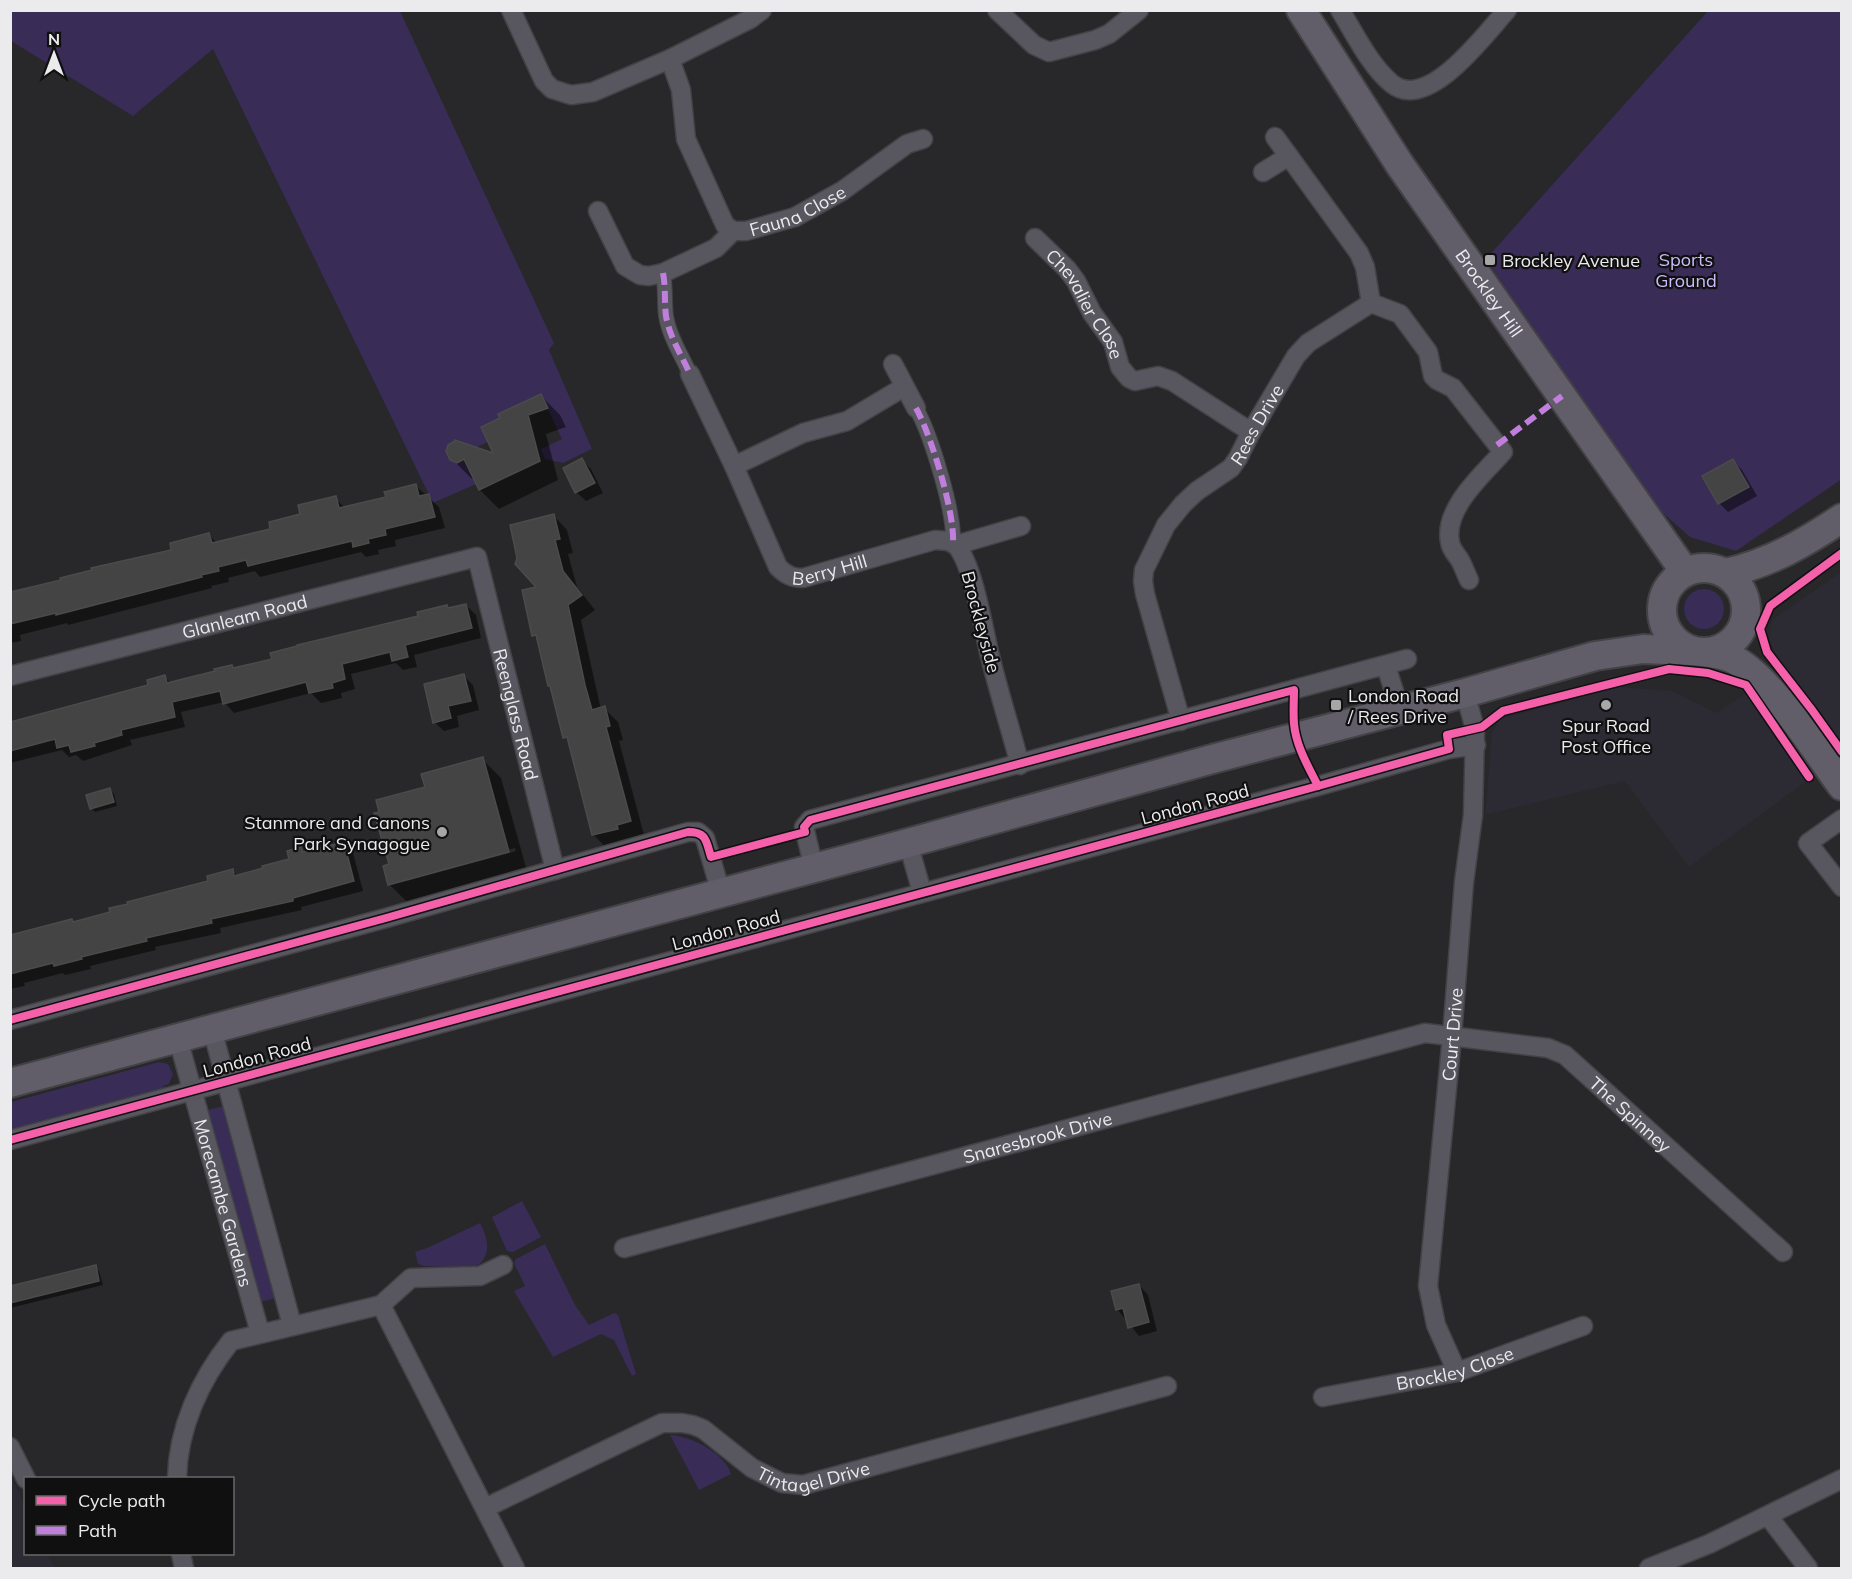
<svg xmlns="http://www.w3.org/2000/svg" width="1852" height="1579" viewBox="0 0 1852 1579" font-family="Mulish,sans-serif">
<rect width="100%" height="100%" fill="#282729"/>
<g fill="#2c2a33">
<path d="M 1841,572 L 1841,756 L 1689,867 L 1625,781 L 1485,815 L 1492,733 L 1500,719 L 1620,687 L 1672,691 L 1717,713 L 1782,668 L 1769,639 L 1772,620 Z"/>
<path d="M 11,1475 L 25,1507 L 26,1554 L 47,1554 L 55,1568 L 11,1568 Z"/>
</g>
<g fill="#392c57">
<path d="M 10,11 L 400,11 L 554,343 L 549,350 L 592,449 L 563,463 L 545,459 L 541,449 L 562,439 L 541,394 L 520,408 L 481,427 L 488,442 L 468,451 L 465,443 L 457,440 L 449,445 L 446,451 L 457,463 L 464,459 L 476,484 L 433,503 L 213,49 L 133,116 L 11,41 Z"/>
<path d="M 1708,11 L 1841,11 L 1842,479 L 1736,551 L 1690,537 L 1663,513 L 1642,487 L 1486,259 Z"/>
<circle cx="1704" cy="609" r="20"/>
<path d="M 159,1062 L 168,1064 L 173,1074 L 169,1084 L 163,1086 L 164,1091 L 11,1133 L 11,1102 Z"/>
<path d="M 223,1106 L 276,1298 L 260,1302 L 208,1110 Z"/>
<path d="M 522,1201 L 541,1237 L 513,1252 L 507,1251 L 492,1217 Z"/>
<path d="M 480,1223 C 489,1240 493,1259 472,1268 L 423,1266 L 418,1264 L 415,1252 L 427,1248 Z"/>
<path d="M 545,1244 L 575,1305 L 589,1325 L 614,1313 L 618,1315 L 636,1374 L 632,1376 L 614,1340 L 601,1334 L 553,1357 L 514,1291 L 525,1286 L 514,1263 L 516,1259 Z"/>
<path d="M 670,1435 C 691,1436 725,1453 731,1474 L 699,1490 Z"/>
</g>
<g fill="#0007" fill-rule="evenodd">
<path d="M 541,396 L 560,415 L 566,427 L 546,434 L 558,480 L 499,509 L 480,490 L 476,481 L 471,478 L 452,459 L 496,456 Z"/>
<path d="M 582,460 L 591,469 L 603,493 L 586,501 L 576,492 Z"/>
<path d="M 1733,461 L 1742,470 L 1757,496 L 1728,512 L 1719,503 Z"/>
<path d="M 416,486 L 439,507 L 445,528 L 395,540 L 396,546 L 378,550 L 379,554 L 366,557 L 361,552 L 260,577 L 255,571 L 228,578 L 229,582 L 211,586 L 212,588 L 68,625 L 67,623 L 20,635 L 21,641 L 10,643 L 10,594 L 173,552 L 209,535 L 217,543 L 272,530 L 335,498 L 345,508 L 387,498 Z"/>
<path d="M 553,515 L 567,530 L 573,553 L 568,554 L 577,587 L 595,610 L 581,620 L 599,701 L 601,709 L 604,708 L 618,722 L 623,740 L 619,741 L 644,835 L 631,839 L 632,843 L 607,849 L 593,834 L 570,742 L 565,737 L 553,689 L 549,686 L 539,640 L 534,635 L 539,588 Z"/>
<path d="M 466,605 L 476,615 L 481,638 L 414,655 L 417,667 L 403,670 L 396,663 L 351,674 L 355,689 L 341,693 L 342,698 L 321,703 L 311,693 L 234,713 L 224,702 L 181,712 L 185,727 L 130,740 L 132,745 L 83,761 L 76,755 L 69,757 L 62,750 L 10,763 L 10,724 L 150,686 L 165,677 L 171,683 L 235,670 L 274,660 L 420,617 L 447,607 L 450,609 Z"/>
<path d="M 464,676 L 473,685 L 479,710 L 457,716 L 459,727 L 444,731 L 434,722 Z"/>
<path d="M 482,759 L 501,778 L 527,871 L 408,903 L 389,884 L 390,865 ZM 515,848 L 516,851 L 406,881 L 406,878 Z"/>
<path d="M 110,790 L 114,794 L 117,806 L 95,812 L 91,808 Z"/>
<path d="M 343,844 L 353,853 L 363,891 L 301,907 L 302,910 L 220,928 L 221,933 L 155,947 L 156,950 L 90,966 L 91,969 L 65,975 L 63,973 L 24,983 L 25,986 L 10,989 L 10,940 L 41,928 L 112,914 L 210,882 L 232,871 L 238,876 L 291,860 L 301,848 L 305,853 Z"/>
<path d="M 95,1267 L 99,1271 L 103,1285 L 10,1308 L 10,1288 Z"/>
<path d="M 1139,1285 L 1148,1295 L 1157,1331 L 1139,1336 L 1117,1309 Z"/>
</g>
<g fill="#444445" stroke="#4b4b4b" stroke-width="1.5">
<path d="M 541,394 L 548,408 L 528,415 L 540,461 L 479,490 L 464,459 L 457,463 L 450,460 L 446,451 L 448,445 L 455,441 L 455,440 L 493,453 L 481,427 L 500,418 L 498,414 Z"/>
<path d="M 582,458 L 595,483 L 575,493 L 563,468 Z"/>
<path d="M 1733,459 L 1749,487 L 1718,504 L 1702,476 Z"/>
<path d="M 416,484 L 419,496 L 429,494 L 435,517 L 385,529 L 386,535 L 368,539 L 369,543 L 353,547 L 352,541 L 248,566 L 246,560 L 218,567 L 219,571 L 201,575 L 202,577 L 56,615 L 56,613 L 10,624 L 10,592 L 61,580 L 60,578 L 92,570 L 91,568 L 171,550 L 170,543 L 209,533 L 212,543 L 270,529 L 269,522 L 300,514 L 298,505 L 336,496 L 339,508 L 386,497 L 384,492 Z"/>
<path d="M 554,514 L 560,539 L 555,540 L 563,571 L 582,595 L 568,605 L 585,685 L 592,710 L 605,706 L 610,726 L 606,727 L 631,821 L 617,825 L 618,829 L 592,835 L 567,737 L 563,738 L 550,686 L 548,686 L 536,635 L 532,636 L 522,590 L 536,587 L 515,564 L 517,558 L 510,525 Z"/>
<path d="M 466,604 L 472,628 L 405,645 L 408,657 L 392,661 L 390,652 L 342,664 L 345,679 L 332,683 L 333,688 L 309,693 L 306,682 L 223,704 L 220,691 L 172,702 L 175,717 L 121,730 L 122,735 L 94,743 L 95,746 L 71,752 L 69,745 L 57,748 L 55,739 L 10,751 L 10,722 L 148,685 L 147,680 L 165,675 L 167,683 L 215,671 L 214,669 L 232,665 L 233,668 L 272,659 L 270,653 L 297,646 L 297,645 L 418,616 L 417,612 L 447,605 L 448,608 Z"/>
<path d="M 464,674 L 471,701 L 448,706 L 451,718 L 433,723 L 424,684 Z"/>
<path d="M 483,757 L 509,852 L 388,885 L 383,866 L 389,864 L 374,813 L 379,812 L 376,800 L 425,787 L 421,774 Z"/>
<path d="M 110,788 L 114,802 L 90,809 L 86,795 Z"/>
<path d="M 344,842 L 354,881 L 293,898 L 293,901 L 211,919 L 212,923 L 146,938 L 147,941 L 81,957 L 82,959 L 54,966 L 53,963 L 10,974 L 10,935 L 72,919 L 73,922 L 110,912 L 109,908 L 128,904 L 127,902 L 208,881 L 207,876 L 233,869 L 234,876 L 263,868 L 262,866 L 289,859 L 287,851 L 301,847 L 303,852 Z"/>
<path d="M 96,1265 L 99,1281 L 10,1303 L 10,1286 Z"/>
<path d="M 1139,1284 L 1149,1322 L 1128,1328 L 1123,1308 L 1116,1310 L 1111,1291 Z"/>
</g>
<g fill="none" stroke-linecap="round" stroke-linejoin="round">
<defs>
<g id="pedestrian">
<path d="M 663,273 C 666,288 664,301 666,316 C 669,336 682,356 690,374"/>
<path d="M 916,408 C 931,435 955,513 953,543"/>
</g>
<g id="minor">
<path d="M 511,10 L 544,81 L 552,89 L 571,95 L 593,92 L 670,59 L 750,19 L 762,10"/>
<path d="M 997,10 L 1034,45 L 1049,52 L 1095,40 L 1109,34 L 1139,10"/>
<path d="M 1340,10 C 1355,34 1369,64 1391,83 C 1427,114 1485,34 1507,10"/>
<path id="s1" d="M 670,59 L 681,90 L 686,139 L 725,225 L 733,231 L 746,231 L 795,217 L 842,191 L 907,144 L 923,139"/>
<path d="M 1263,172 L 1289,156"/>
<path d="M 598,211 L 625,266 L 640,275 L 649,276 L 663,273 L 716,248 L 733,231"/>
<path id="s2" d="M 1035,238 L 1067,269 L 1076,281 L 1092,313 L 1113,342 L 1120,367 L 1129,378 L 1135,381 L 1158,376 L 1172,381 L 1251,432"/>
<path d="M 1371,303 L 1400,314 L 1428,352 L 1433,376 L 1437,380 L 1453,388 L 1503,452 C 1483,474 1443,509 1450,542 C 1451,551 1458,555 1461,562 C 1464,568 1466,574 1469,580"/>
<path d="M 893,364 L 916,408"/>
<path id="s3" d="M 690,374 L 734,466 L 778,567 C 786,575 792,578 803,578 L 935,540 L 948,541 L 956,545"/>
<path d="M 734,466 L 803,433 L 847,421 L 904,387"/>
<path d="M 1386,666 L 1400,710"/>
<path id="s4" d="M 10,676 L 477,557 L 555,870"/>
<path id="s5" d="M 1181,721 L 1145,594 L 1143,581 L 1144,570 L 1166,525 L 1183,504 L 1197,491 L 1231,468 L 1238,458 L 1251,432 L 1296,356 L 1308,343 L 1371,303 L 1365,267 L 1359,253 L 1275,137"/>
<path d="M 1020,765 C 1010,727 998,690 989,652 C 983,626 973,565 956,545 L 1021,526"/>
<path d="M 1842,819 L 1808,843 L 1842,887"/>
<path d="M 908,843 L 922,892"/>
<path d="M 814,868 L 804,827 L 810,820 L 1407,659"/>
<path d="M 10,1020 L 386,918 L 688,832 L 698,832 L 705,838 L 721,893"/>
<path d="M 212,1029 L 292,1325"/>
<path id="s6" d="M 178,1039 L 260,1333"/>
<path d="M 10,1140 L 1318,786 L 1449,749 L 1476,745"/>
<path id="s7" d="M 624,1248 L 1425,1033 L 1548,1048 L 1565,1055 L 1783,1252"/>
<path d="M 381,1305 L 411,1278 L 480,1276 L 503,1265"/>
<path id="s8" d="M 1457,1372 L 1436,1325 L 1428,1286 L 1452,1036 L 1464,882 L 1473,815 L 1475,729 L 1465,693"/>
<path id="s9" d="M 1323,1397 L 1457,1372 L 1583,1326"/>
<path d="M 10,1447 L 26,1479"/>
<path d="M 177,1478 C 178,1428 200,1380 231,1341 L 381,1305 L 515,1568"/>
<path id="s10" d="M 485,1508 L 662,1423 L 682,1423 L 693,1425 L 703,1429 L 752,1468 L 782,1483 L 803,1485 L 1167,1386"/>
<path d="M 1768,1516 L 1808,1568"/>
<path d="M 181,1554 L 184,1568"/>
<path d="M 1649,1568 L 1709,1544 L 1842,1479"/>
</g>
<g id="primary">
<path id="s11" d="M 1301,10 L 1400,165 L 1685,572"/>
<circle cx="1704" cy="610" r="42"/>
<path d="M 1726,573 C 1770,563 1805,543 1842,518"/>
<path d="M 1704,652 C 1713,654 1722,654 1731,658 C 1770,676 1815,750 1842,786"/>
<path d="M 10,1083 L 908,843 L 1216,758 L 1465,693 L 1595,656 L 1643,649 L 1691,651"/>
</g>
</defs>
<use href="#pedestrian" stroke="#434245" stroke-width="16"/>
<use href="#minor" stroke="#434245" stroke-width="21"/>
<use href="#primary" stroke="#434245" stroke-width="32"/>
<use href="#pedestrian" stroke="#58565f" stroke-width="14"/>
<use href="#minor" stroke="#58565f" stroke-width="18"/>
<use href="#primary" stroke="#615e6a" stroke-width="28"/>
<g stroke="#c07fdc" stroke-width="6" stroke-dasharray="12 6" stroke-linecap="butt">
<path d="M 663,273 C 666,288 664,301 666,316 C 669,336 682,356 690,374"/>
<path d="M 916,408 C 931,435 955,513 953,543"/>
<path d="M 1497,445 L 1562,396"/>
</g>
<defs>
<g id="cycleway">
<path d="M 1842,553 L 1770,606 L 1760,629 L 1767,652 L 1812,710 L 1842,752"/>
<path d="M 10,1020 L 386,918 L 688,832 C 707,832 706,841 711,857 L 805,832 L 804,827 L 810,820 L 1294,690 C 1294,701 1293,712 1294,724 C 1296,746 1308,766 1318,786"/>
<path d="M 10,1140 L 1318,786 L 1449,749 L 1447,735 L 1482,727 L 1503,711 L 1669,669 L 1708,673 L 1746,685 L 1809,777"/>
</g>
</defs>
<use href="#cycleway" stroke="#101011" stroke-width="11"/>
<use href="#cycleway" stroke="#f560ab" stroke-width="8"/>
</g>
<g fill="#a7a6a9" stroke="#101011" stroke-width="2">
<rect x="1484" y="254" width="12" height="12" rx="3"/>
<rect x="1330" y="699" width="12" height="12" rx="3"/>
<circle cx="1606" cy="705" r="6"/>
<circle cx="442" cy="832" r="6"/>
</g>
<g text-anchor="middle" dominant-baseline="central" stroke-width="4.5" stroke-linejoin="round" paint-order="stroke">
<g font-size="18" fill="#ebebee" stroke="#101011">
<text stroke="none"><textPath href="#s1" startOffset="255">Fauna Close</textPath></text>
<text stroke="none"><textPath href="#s11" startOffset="340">Brockley Hill</textPath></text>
<text stroke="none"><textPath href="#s2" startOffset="84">Chevalier Close</textPath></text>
<text stroke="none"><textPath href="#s5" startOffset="344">Rees Drive</textPath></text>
<text stroke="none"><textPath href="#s3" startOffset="268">Berry Hill</textPath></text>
<text stroke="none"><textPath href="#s4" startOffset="242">Glanleam Road</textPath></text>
<text transform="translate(981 622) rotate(75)">Brockleyside</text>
<text stroke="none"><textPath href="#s4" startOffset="644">Reenglass Road</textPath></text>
<text transform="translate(1195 804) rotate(-15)">London Road</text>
<text transform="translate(726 930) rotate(-15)">London Road</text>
<text stroke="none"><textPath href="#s8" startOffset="344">Court Drive</textPath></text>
<text transform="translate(257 1057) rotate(-15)">London Road</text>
<text stroke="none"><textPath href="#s7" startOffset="1060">The Spinney</textPath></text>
<text stroke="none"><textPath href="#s7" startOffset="428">Snaresbrook Drive</textPath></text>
<text stroke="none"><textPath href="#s6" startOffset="170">Morecambe Gardens</textPath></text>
<text stroke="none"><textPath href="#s9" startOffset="135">Brockley Close</textPath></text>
<text stroke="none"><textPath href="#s10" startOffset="366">Tintagel Drive</textPath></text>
</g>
<g font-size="18" fill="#cbbcfc" stroke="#101011">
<text x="1686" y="259">Sports<tspan x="1686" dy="21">Ground</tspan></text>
</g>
<g font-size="18" fill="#ebebee" stroke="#101011" text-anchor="start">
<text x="1502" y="260">Brockley Avenue</text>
<text x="1348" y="695">London Road<tspan x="1348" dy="21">/ Rees Drive</tspan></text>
<text x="1606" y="725" text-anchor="middle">Spur Road<tspan x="1606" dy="21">Post Office</tspan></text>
<text x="430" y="822" text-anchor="end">Stanmore and Canons<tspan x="430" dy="21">Park Synagogue</tspan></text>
</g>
</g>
<rect width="1852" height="1579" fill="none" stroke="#ebebee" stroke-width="24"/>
<rect x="24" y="1477" width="210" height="78" fill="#101011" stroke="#686869" stroke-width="1.5"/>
<rect x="36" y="1496" width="30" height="9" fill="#f560ab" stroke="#686869" stroke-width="1.5"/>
<text x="78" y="1507" font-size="18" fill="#ebebee">Cycle path</text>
<rect x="36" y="1526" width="30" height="9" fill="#c07fdc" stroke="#686869" stroke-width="1.5"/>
<text x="78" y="1537" font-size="18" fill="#ebebee">Path</text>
<g transform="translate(54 54)" stroke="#101011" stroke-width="4.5" paint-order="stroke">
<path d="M0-4.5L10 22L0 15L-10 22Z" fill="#ebebee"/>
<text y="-9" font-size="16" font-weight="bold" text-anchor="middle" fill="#ebebee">N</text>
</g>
</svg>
